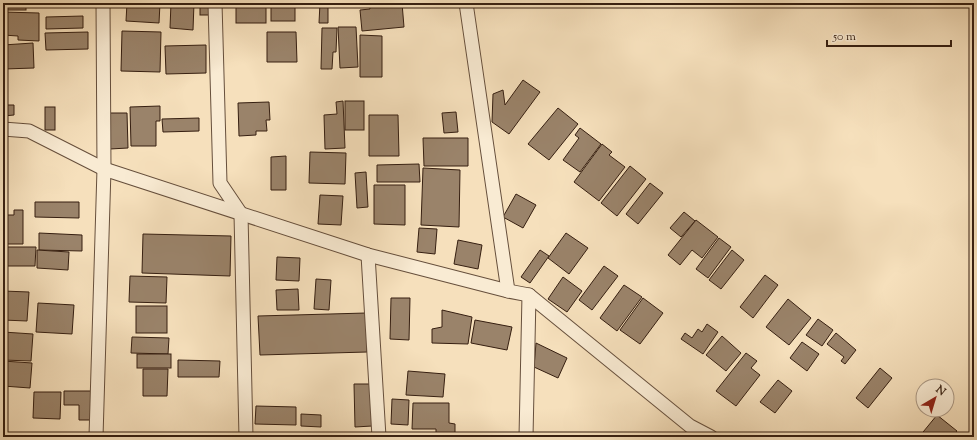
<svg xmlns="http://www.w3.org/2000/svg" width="977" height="440" viewBox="0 0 977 440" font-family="'Sorts Mill Goudy',serif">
<rect width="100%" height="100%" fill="#f6e0bc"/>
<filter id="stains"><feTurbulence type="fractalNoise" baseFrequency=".005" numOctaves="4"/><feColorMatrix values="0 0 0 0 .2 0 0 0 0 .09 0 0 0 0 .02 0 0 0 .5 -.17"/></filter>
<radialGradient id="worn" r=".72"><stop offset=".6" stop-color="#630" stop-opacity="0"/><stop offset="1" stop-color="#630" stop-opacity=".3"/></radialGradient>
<g fill="#9a836a" stroke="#361f11">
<rect x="3" y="3" width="23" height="7"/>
<path d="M 127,3 L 160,3 L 159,23 L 126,21 Z"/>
<path d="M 171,3 L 194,3 L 193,30 L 170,28 Z"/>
<rect x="200" y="3" width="10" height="12"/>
<rect x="236" y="3" width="30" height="20"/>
<rect x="271" y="3" width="24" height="18"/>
<path d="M 320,3 L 328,3 L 328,23 L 319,23 Z"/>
<path d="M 369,3 L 402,3 L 404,27 L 362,31 L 360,10 L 370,9 Z"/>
<path d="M 3,12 L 39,13 L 39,41 L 18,40 L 18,36 L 3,35 Z"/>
<path d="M 83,16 L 83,28 L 46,29 L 46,17 Z"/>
<path d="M 338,27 L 356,27 L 358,67 L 340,68 Z"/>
<path d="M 322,28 L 337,28 L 336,52 L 333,52 L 332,69 L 321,69 Z"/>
<path d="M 122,31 L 161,32 L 160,72 L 121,71 Z"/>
<path d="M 88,32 L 88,49 L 46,50 L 45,33 Z"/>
<path d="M 267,32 L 296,32 L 297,62 L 267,62 Z"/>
<path d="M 360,35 L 382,36 L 382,77 L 360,77 Z"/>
<path d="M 33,43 L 34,68 L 4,69 L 3,45 Z"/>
<path d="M 206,45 L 206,73 L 166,74 L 165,46 Z"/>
<path d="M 523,80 L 540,92 L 509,134 L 492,122 L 493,94 L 503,90 L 505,105 Z"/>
<path d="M 343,101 L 345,148 L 325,149 L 324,115 L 337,114 L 336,102 Z"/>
<rect x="345" y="101" width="19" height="29"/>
<path d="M 269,102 L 270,120 L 266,120 L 267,131 L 256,131 L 256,135 L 239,136 L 238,103 Z"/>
<path d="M 3,105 L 14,105 L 14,115 L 3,116 Z"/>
<path d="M 160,106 L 160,121 L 156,121 L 156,146 L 131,146 L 130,107 Z"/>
<rect x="45" y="107" width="10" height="23"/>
<path d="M 558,108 L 578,124 L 549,160 L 528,144 Z"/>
<path d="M 456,112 L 458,132 L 444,133 L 442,113 Z"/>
<path d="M 109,113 L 127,113 L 128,148 L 110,149 Z"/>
<path d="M 369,115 L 398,115 L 399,156 L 369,156 Z"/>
<path d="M 199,118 L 199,131 L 163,132 L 162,119 Z"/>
<path d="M 580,128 L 601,144 L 580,172 L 563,160 L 579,138 L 575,135 Z"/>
<path d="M 423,138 L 468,138 L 468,166 L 424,166 Z"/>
<path d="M 602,144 L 612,152 L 609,155 L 625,167 L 599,201 L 574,182 Z"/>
<path d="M 310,152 L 346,153 L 345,184 L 309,183 Z"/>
<path d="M 286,156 L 286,190 L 271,190 L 271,157 Z"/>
<path d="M 419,164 L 420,182 L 377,182 L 377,165 Z"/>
<path d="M 630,166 L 646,179 L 617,216 L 601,203 Z"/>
<path d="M 423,168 L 460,170 L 459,227 L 421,225 Z"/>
<path d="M 366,172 L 368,207 L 357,208 L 355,173 Z"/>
<path d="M 650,183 L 663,193 L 638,224 L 626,214 Z"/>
<path d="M 374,185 L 405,185 L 405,225 L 374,224 Z"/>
<path d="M 516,194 L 536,205 L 523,228 L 503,217 Z"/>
<path d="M 320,195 L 343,196 L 341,225 L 318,224 Z"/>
<path d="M 35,202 L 79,202 L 79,218 L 35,217 Z"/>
<path d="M 14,210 L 23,210 L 23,244 L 3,244 L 3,215 L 14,215 Z"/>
<path d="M 684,212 L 695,221 L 681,237 L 670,228 Z"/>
<path d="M 696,220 L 718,237 L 702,258 L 692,250 L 680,265 L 668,255 Z"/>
<path d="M 419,228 L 437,229 L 435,254 L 417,252 Z"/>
<path d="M 39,233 L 82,235 L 82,251 L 39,250 Z"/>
<path d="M 566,233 L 588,248 L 569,274 L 548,258 Z"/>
<path d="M 143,234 L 231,236 L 230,276 L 142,273 Z"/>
<path d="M 719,238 L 731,247 L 708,278 L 696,269 Z"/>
<path d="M 458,240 L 482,245 L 478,269 L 454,264 Z"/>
<path d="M 3,247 L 36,247 L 35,266 L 3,266 Z"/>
<path d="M 37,250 L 69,252 L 68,270 L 37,268 Z"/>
<path d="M 540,250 L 549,256 L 530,283 L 521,277 Z"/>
<path d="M 732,250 L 744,260 L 721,289 L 709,280 Z"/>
<path d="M 277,257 L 300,258 L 299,281 L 276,280 Z"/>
<path d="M 604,266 L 618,276 L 592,310 L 579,300 Z"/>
<path d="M 765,275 L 778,285 L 753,318 L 740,307 Z"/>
<path d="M 130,276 L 167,277 L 166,303 L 129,302 Z"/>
<path d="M 563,277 L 582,291 L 567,312 L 548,299 Z"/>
<path d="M 316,279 L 331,280 L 329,310 L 314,309 Z"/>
<path d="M 624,285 L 642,297 L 617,331 L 600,318 Z"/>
<path d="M 298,289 L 299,310 L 277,310 L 276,290 Z"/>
<path d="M 3,291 L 29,292 L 27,321 L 3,320 Z"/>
<path d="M 391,298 L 410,298 L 409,340 L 390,339 Z"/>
<path d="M 643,298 L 663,313 L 640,344 L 620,330 Z"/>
<path d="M 788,299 L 811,318 L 789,345 L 766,327 Z"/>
<path d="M 38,303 L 74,305 L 72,334 L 36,332 Z"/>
<rect x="136" y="306" width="31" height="27"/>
<path d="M 442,310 L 472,317 L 468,344 L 432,343 L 432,329 L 442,327 Z"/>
<path d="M 366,313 L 367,352 L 260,355 L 258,316 Z"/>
<path d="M 818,319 L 833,330 L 822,346 L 806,335 Z"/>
<path d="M 475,320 L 512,327 L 507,350 L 471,343 Z"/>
<path d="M 707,324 L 718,332 L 703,354 L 681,339 L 685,333 L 692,338 L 698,329 L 702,332 Z"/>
<path d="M 3,332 L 33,334 L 31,361 L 3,360 Z"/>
<path d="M 836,333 L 856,350 L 845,364 L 841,361 L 844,357 L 827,344 Z"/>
<path d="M 722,336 L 741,353 L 726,371 L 706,355 Z"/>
<path d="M 132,337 L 169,338 L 168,354 L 131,353 Z"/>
<path d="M 802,342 L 819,354 L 807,371 L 790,358 Z"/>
<path d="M 536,343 L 567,358 L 558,378 L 534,367 Z"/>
<path d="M 746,353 L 757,361 L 751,368 L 760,375 L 736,406 L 716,391 Z"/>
<rect x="137" y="354" width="34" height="14"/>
<path d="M 178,360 L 220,361 L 219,377 L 178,377 Z"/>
<path d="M 3,361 L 32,363 L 30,388 L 3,386 Z"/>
<path d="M 880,368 L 892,378 L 868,408 L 856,398 Z"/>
<path d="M 143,369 L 168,369 L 167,396 L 143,396 Z"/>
<path d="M 408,371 L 445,374 L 443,397 L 406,395 Z"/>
<path d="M 778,380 L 792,391 L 775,413 L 760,402 Z"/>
<path d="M 354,384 L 371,384 L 372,426 L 355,427 Z"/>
<path d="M 64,391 L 92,391 L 92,420 L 79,420 L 79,405 L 64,405 Z"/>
<path d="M 34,392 L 61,392 L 60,419 L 33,418 Z"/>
<path d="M 392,399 L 409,400 L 408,425 L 391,424 Z"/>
<path d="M 413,403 L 449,403 L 449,423 L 455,424 L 455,434 L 436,434 L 436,429 L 412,429 Z"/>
<path d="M 256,406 L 296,407 L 296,425 L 255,424 Z"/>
<path d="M 301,414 L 321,415 L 321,427 L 301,426 Z"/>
<path d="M 937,415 L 957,431 L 952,437 L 919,437 Z"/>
</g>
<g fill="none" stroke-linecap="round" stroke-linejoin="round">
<defs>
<g id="street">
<path d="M 215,3 L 220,183 L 241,214 L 246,437"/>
<path d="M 466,3 L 508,291"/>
<path d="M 3,129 L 29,131 L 104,169 L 368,255 L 508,291 L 529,295 L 690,426 L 711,437"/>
<path d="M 368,255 L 379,437"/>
<path d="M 96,437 L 104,169 L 103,3"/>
<path d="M 526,437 L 529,295"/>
</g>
</defs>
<use href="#street" stroke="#664f3c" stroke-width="15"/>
<use href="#street" stroke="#f9ebd3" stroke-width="13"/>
</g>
<rect width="977" height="440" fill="none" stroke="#f6e0bc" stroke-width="16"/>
<rect x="4" y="4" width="969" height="432" fill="none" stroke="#361f11" stroke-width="2"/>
<rect x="8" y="8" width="961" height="424" fill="none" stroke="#361f11"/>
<g transform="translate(935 398) rotate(38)"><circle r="19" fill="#f9ebd3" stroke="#ab9985"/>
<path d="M0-3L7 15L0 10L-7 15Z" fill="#8f2418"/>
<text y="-6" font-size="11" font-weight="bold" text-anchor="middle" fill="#361f11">N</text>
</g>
<path d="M827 40v6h124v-6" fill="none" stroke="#361f11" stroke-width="2"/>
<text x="833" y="40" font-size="12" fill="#361f11" stroke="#f9ebd3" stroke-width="3" paint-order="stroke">50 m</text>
<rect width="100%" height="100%" filter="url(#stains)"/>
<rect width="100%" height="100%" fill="url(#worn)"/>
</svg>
